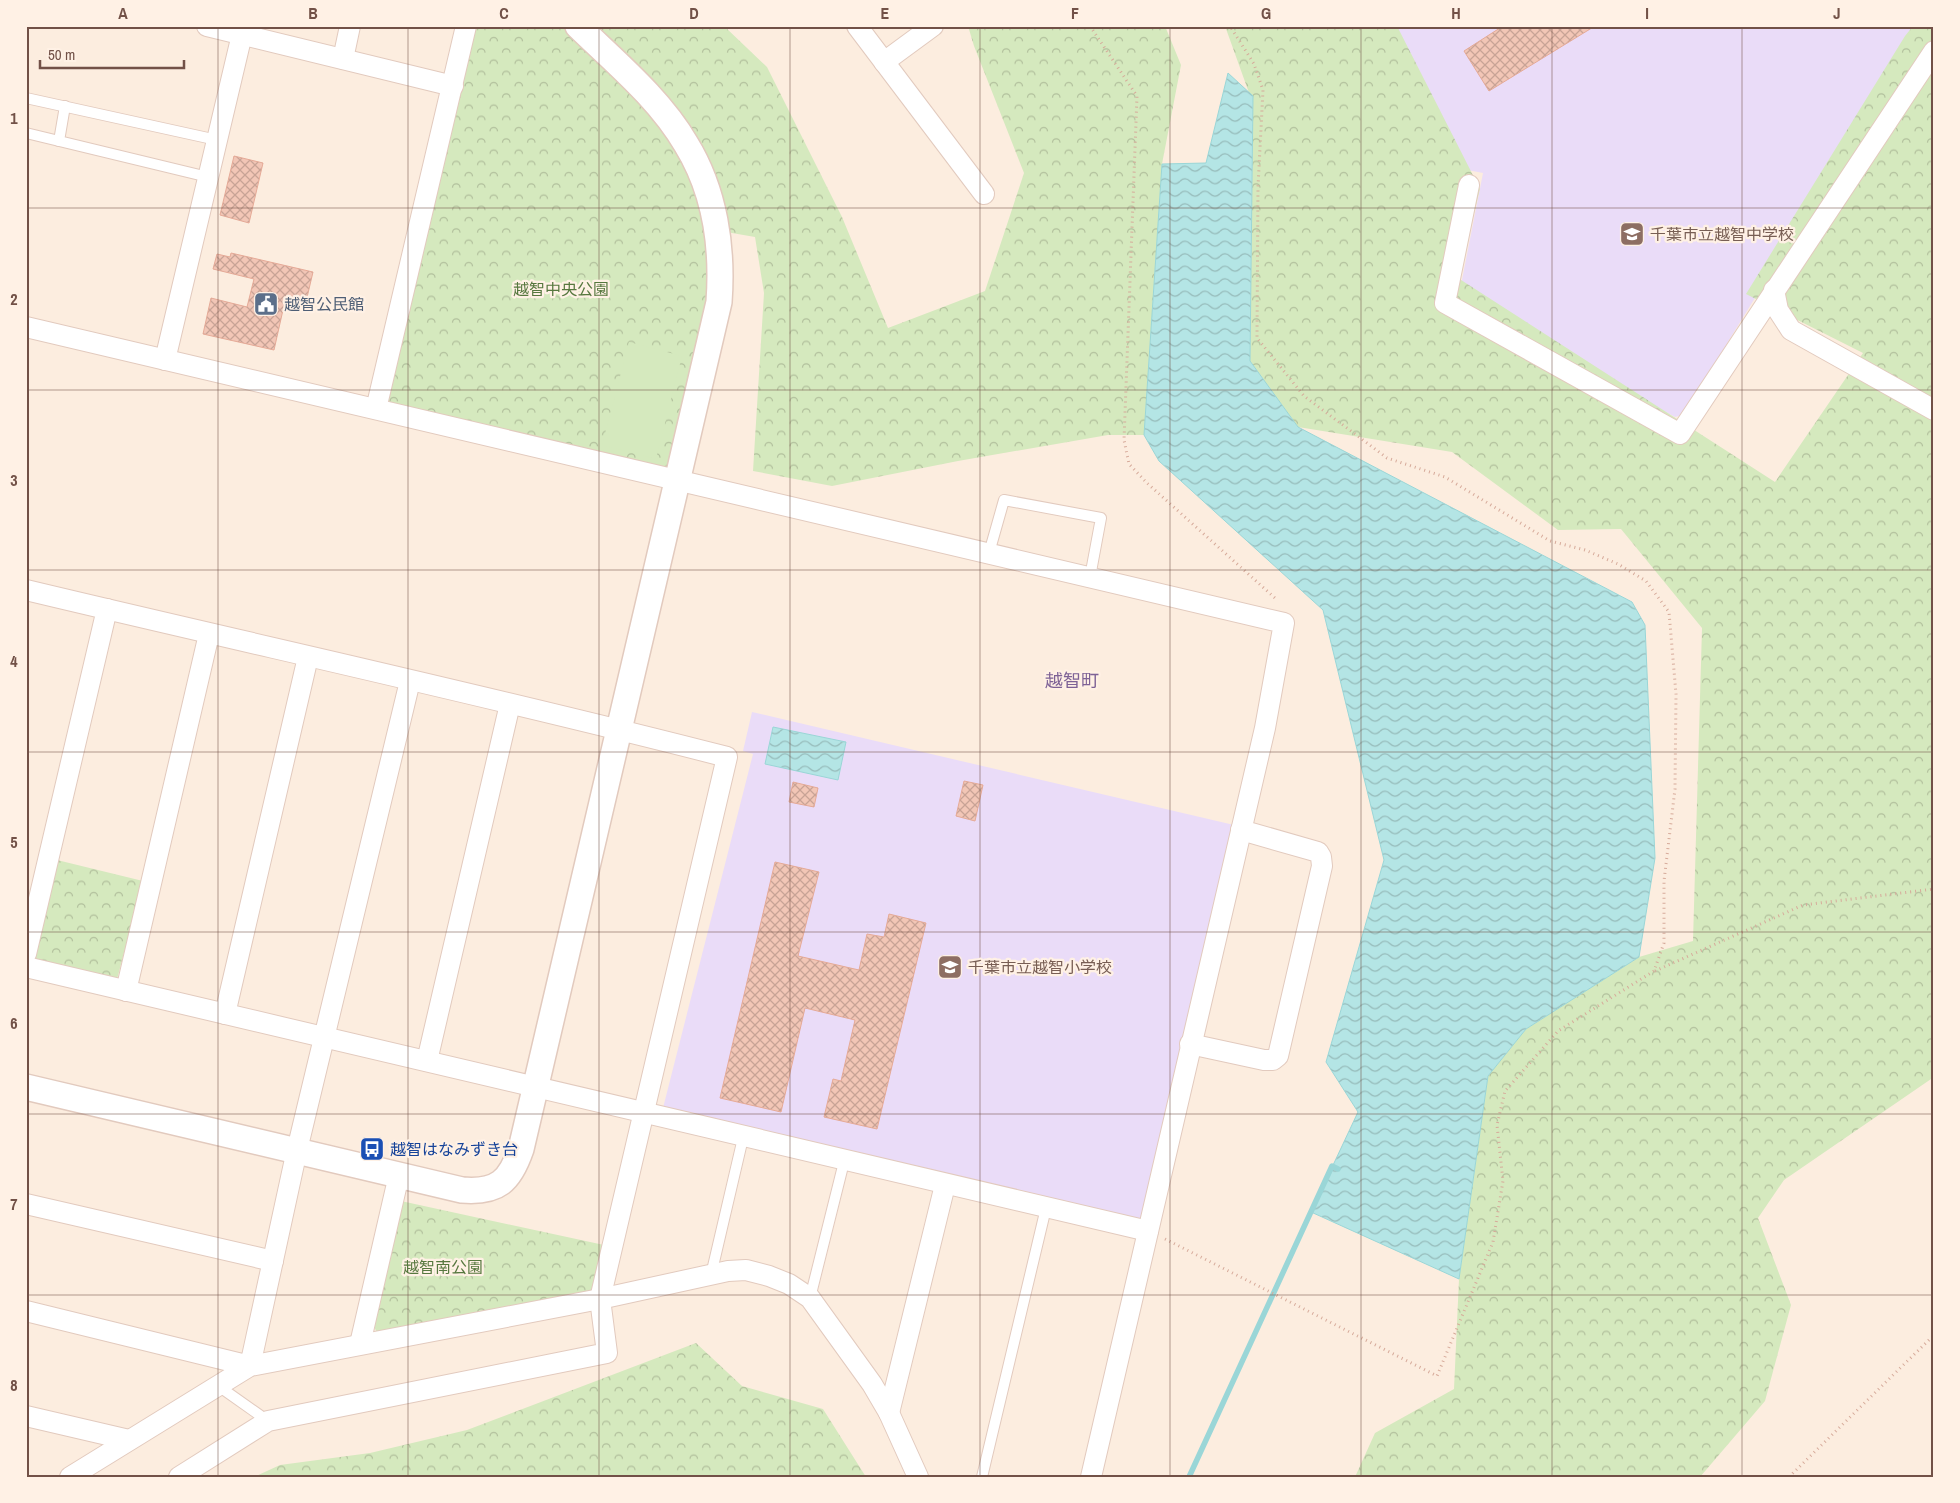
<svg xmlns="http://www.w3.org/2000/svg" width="1960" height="1503" viewBox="0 0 1960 1503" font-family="'Archivo Narrow','Noto Sans JP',sans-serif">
<defs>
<pattern id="forest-crowns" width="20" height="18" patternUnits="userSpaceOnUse" patternTransform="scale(1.25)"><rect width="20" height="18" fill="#d5e9be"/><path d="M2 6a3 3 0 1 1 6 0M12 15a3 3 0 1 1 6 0" fill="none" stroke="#b1bf9c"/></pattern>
<pattern id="water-waves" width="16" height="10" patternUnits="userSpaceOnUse" patternTransform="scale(1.25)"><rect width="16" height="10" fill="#b4e5e5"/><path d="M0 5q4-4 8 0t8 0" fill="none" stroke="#97bcbb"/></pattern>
<pattern id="building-cross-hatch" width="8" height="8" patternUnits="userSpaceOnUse" patternTransform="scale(1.25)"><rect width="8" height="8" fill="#f2c6b6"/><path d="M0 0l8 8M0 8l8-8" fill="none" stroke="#c8a396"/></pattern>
</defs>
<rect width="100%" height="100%" fill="#fceddf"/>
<g fill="#eadcf8">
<path d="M 1367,26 L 1933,26 L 1852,140 L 1683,415 L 1675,417 L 1464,302 L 1459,295 L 1483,173 L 1385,154 Z"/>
<path d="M 752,712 L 1234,825 L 1142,1217 L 1134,1223 L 663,1108 L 753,754 L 743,751 Z"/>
</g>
<g fill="url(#forest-crowns)">
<path d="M 475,26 L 724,26 L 767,67 L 842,217 L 888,328 L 985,291 L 1024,173 L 974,46 L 968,26 L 1165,26 L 1181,65 L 1162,164 L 1144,435 L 1108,435 L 958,461 L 832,486 L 753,471 L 764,293 L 755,237 L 703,228 L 707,247 L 709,304 L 670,472 L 382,401 Z"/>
<path d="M 1225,26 L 1397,26 L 1480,189 L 1458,278 L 1775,482 L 1863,353 L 1746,294 L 1905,36 L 1913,26 L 1934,26 L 1934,1077 L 1784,1180 L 1758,1218 L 1791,1305 L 1765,1401 L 1700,1477 L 1355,1477 L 1375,1433 L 1454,1389 L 1459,1279 L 1488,1076 L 1526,1029 L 1639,957 L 1693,941 L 1702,628 L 1621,529 L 1558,530 L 1452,452 L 1298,427 L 1250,361 L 1253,104 Z"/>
<path d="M 57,860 L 143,881 L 116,983 L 32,964 Z"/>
<path d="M 401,1201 L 604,1245 L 594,1287 L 586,1295 L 379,1336 L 373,1325 Z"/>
<path d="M 696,1343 L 742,1386 L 823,1409 L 866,1477 L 254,1477 L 280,1465 L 370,1453 L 467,1430 Z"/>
</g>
<path fill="#d5e9be" d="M 629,342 L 682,356 L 656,459 L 602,445 Z"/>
<g fill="url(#water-waves)" stroke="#9ad6d7">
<path d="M 1228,73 L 1253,96 L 1250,361 L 1298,427 L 1632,602 L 1645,625 L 1655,858 L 1639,957 L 1526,1029 L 1488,1076 L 1459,1279 L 1311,1212 L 1358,1112 L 1326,1062 L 1384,860 L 1323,610 L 1159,461 L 1144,435 L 1162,164 L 1206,163 Z"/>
<path d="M 773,727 L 846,742 L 838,780 L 765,764 Z"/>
</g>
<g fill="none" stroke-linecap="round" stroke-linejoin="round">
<path stroke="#9ad6d7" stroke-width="5.5" d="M 1189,1477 L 1332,1166 L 1338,1169"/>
</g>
<g fill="url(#building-cross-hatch)" stroke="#e5aa97">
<path d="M 1503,26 L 1595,26 L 1489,91 L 1464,51 Z"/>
<path d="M 234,156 L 263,163 L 249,223 L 220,215 Z"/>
<path d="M 231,253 L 313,272 L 305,306 L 285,301 L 274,350 L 203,334 L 211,298 L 247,307 L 254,279 L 213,269 L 217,254 L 230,257 Z"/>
<path d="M 964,781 L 983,785 L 975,821 L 956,816 Z"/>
<path d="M 793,782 L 818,788 L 814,807 L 789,802 Z"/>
<path d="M 775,862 L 819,872 L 798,956 L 859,970 L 867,934 L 884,937 L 889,914 L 926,923 L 877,1129 L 824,1117 L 833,1079 L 841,1081 L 855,1020 L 805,1008 L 781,1112 L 720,1098 Z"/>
</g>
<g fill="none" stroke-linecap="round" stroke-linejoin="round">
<defs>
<g id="service">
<path d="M 26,98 L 217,140"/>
<path d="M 26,133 L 208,177"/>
<path d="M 59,141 L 65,106"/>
<path d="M 989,553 L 1004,500 L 1101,518 L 1090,577"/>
<path d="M 711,1275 L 743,1138"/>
<path d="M 810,1298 L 844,1162"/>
<path d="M 217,1385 L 268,1421"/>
<path d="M 982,1477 L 1046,1208"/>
</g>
<g id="minor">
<path d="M 207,26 L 453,86"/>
<path d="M 857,26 L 984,194"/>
<path d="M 343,59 L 350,26"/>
<path d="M 884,62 L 933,26"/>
<path d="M 1469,185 L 1445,303 L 1680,434 L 1934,51"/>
<path d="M 1774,290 L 1778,310 L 1791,330 L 1934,410"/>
<path d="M 26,327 L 1284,623 L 1265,728 L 1091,1477"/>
<path d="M 165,360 L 244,26"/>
<path d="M 376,409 L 466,26"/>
<path d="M 26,590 C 260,646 495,697 727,757 L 600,1299 L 607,1353 L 268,1421 L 179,1477"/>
<path d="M 26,954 L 107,609"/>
<path d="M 26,967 C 400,1056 774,1145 1148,1231"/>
<path d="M 126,991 L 209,634"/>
<path d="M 225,1014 L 308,657"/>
<path d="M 1190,1044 L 1264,1060 L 1273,1060 L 1278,1056 L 1322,866 L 1321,857 L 1318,852 L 1241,830"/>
<path d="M 427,1061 L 510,704"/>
<path d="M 26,1204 L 273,1261"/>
<path d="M 26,1311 L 250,1366 L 297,1150 L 410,681"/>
<path d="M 360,1344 L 399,1175"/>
<path d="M 889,1413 L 945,1185"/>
<path d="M 26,1416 L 129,1440"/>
<path d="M 70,1477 L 250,1366 L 600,1299 L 728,1271 L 746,1270 L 769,1276 L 789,1284 L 810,1298 L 872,1384 L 889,1413 L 918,1477"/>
</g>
<path id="tertiary" d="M 26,1087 L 462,1190 C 498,1193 510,1181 521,1149 L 719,302 C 723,248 715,191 686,144 C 659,98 616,63 578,26"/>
</defs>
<use href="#service" stroke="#e2cabe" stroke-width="12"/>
<use href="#minor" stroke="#e2cabe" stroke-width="22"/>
<use href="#tertiary" stroke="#e2cabe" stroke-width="28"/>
<g stroke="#d6aa9a" stroke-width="3" stroke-dasharray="1 4" stroke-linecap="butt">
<path d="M 1090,26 L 1137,96 L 1124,440 L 1129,464 L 1147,483 L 1275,598 L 1276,601"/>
<path d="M 1655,971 L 1803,905 L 1934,889"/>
<path d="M 1165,1239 L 1437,1376 L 1493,1242 L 1503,1181 L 1497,1125 L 1505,1091 L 1558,1031 L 1654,971 L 1664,943 L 1664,881 L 1675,789 L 1676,694 L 1669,612 L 1646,581 L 1618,564 L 1585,550 L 1550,541 L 1445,477 L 1387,458 L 1304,396 L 1257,338 L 1258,187 L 1263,90 L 1254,64 L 1230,26"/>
<path d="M 1789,1477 L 1934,1335"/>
</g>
<use href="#service" stroke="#fff" stroke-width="10"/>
<use href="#minor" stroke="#fff" stroke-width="20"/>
<use href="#tertiary" stroke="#fff" stroke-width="25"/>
</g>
<path fill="none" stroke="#725147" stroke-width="1" stroke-opacity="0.55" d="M 218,26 L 218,1477M 408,26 L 408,1477M 599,26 L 599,1477M 790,26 L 790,1477M 980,26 L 980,1477M 1170,26 L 1170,1477M 1361,26 L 1361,1477M 1552,26 L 1552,1477M 1742,26 L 1742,1477M 26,208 L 1934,208M 26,390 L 1934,390M 26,570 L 1934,570M 26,752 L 1934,752M 26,932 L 1934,932M 26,1114 L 1934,1114M 26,1295 L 1934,1295"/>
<defs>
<symbol id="school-square" viewBox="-11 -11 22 22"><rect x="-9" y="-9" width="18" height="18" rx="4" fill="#8d6e63" stroke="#fff1e5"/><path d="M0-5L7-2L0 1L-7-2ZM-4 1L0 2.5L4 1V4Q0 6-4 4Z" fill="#fff"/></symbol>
<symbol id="civic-square" viewBox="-11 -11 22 22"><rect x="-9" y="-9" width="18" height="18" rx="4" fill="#5c6f8a" stroke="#fff1e5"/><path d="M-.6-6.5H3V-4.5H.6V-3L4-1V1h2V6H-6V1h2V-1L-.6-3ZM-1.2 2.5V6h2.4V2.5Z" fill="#fff"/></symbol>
<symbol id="bus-square" viewBox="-11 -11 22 22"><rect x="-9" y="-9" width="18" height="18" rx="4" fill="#1a4fb4" stroke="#fff1e5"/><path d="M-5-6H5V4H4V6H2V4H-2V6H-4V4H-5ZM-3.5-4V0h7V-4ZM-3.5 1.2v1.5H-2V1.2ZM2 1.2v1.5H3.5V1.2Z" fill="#fff"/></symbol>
</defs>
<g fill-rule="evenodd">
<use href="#school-square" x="1618" y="220" width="28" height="28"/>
<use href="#civic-square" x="252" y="290" width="28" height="28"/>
<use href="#school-square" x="936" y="953" width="28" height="28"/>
<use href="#bus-square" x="358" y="1135" width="28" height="28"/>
</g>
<g text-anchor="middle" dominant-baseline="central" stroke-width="4.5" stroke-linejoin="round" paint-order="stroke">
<g font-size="16" fill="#785e54" stroke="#fff1e5" text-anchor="start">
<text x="1650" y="234">千葉市立越智中学校</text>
<text x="968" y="967">千葉市立越智小学校</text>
</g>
<g font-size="16" fill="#57783f" stroke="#fff1e5">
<text x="561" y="289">越智中央公園</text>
<text x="443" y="1267">越智南公園</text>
</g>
<g font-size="16" fill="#4e5e75" stroke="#fff1e5" text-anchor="start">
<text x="284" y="304">越智公民館</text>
</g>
<g font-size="16" fill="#164399" stroke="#fff1e5" text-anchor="start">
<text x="390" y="1149">越智はなみずき台</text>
</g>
<g font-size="18" fill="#7e6296" stroke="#fff1e5">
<text x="1072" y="680">越智町</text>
</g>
</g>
<rect width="1960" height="1503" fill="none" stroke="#fff1e5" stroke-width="55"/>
<path d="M40 60v8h144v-8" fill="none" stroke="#725147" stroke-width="2.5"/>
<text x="48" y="60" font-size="15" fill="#725147" stroke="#fff1e5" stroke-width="4" paint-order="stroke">50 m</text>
<rect x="28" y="28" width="1904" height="1448" fill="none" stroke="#725147" stroke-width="2"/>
<g font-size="16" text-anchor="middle" font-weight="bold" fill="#725147">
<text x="123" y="19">A</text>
<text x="313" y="19">B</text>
<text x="504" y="19">C</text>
<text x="694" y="19">D</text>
<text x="885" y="19">E</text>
<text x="1075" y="19">F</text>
<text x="1266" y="19">G</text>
<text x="1456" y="19">H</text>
<text x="1647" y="19">I</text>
<text x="1837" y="19">J</text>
<text x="14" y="124">1</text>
<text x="14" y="305">2</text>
<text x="14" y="486">3</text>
<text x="14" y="667">4</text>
<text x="14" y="848">5</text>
<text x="14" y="1029">6</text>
<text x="14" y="1210">7</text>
<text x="14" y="1391">8</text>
</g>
</svg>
